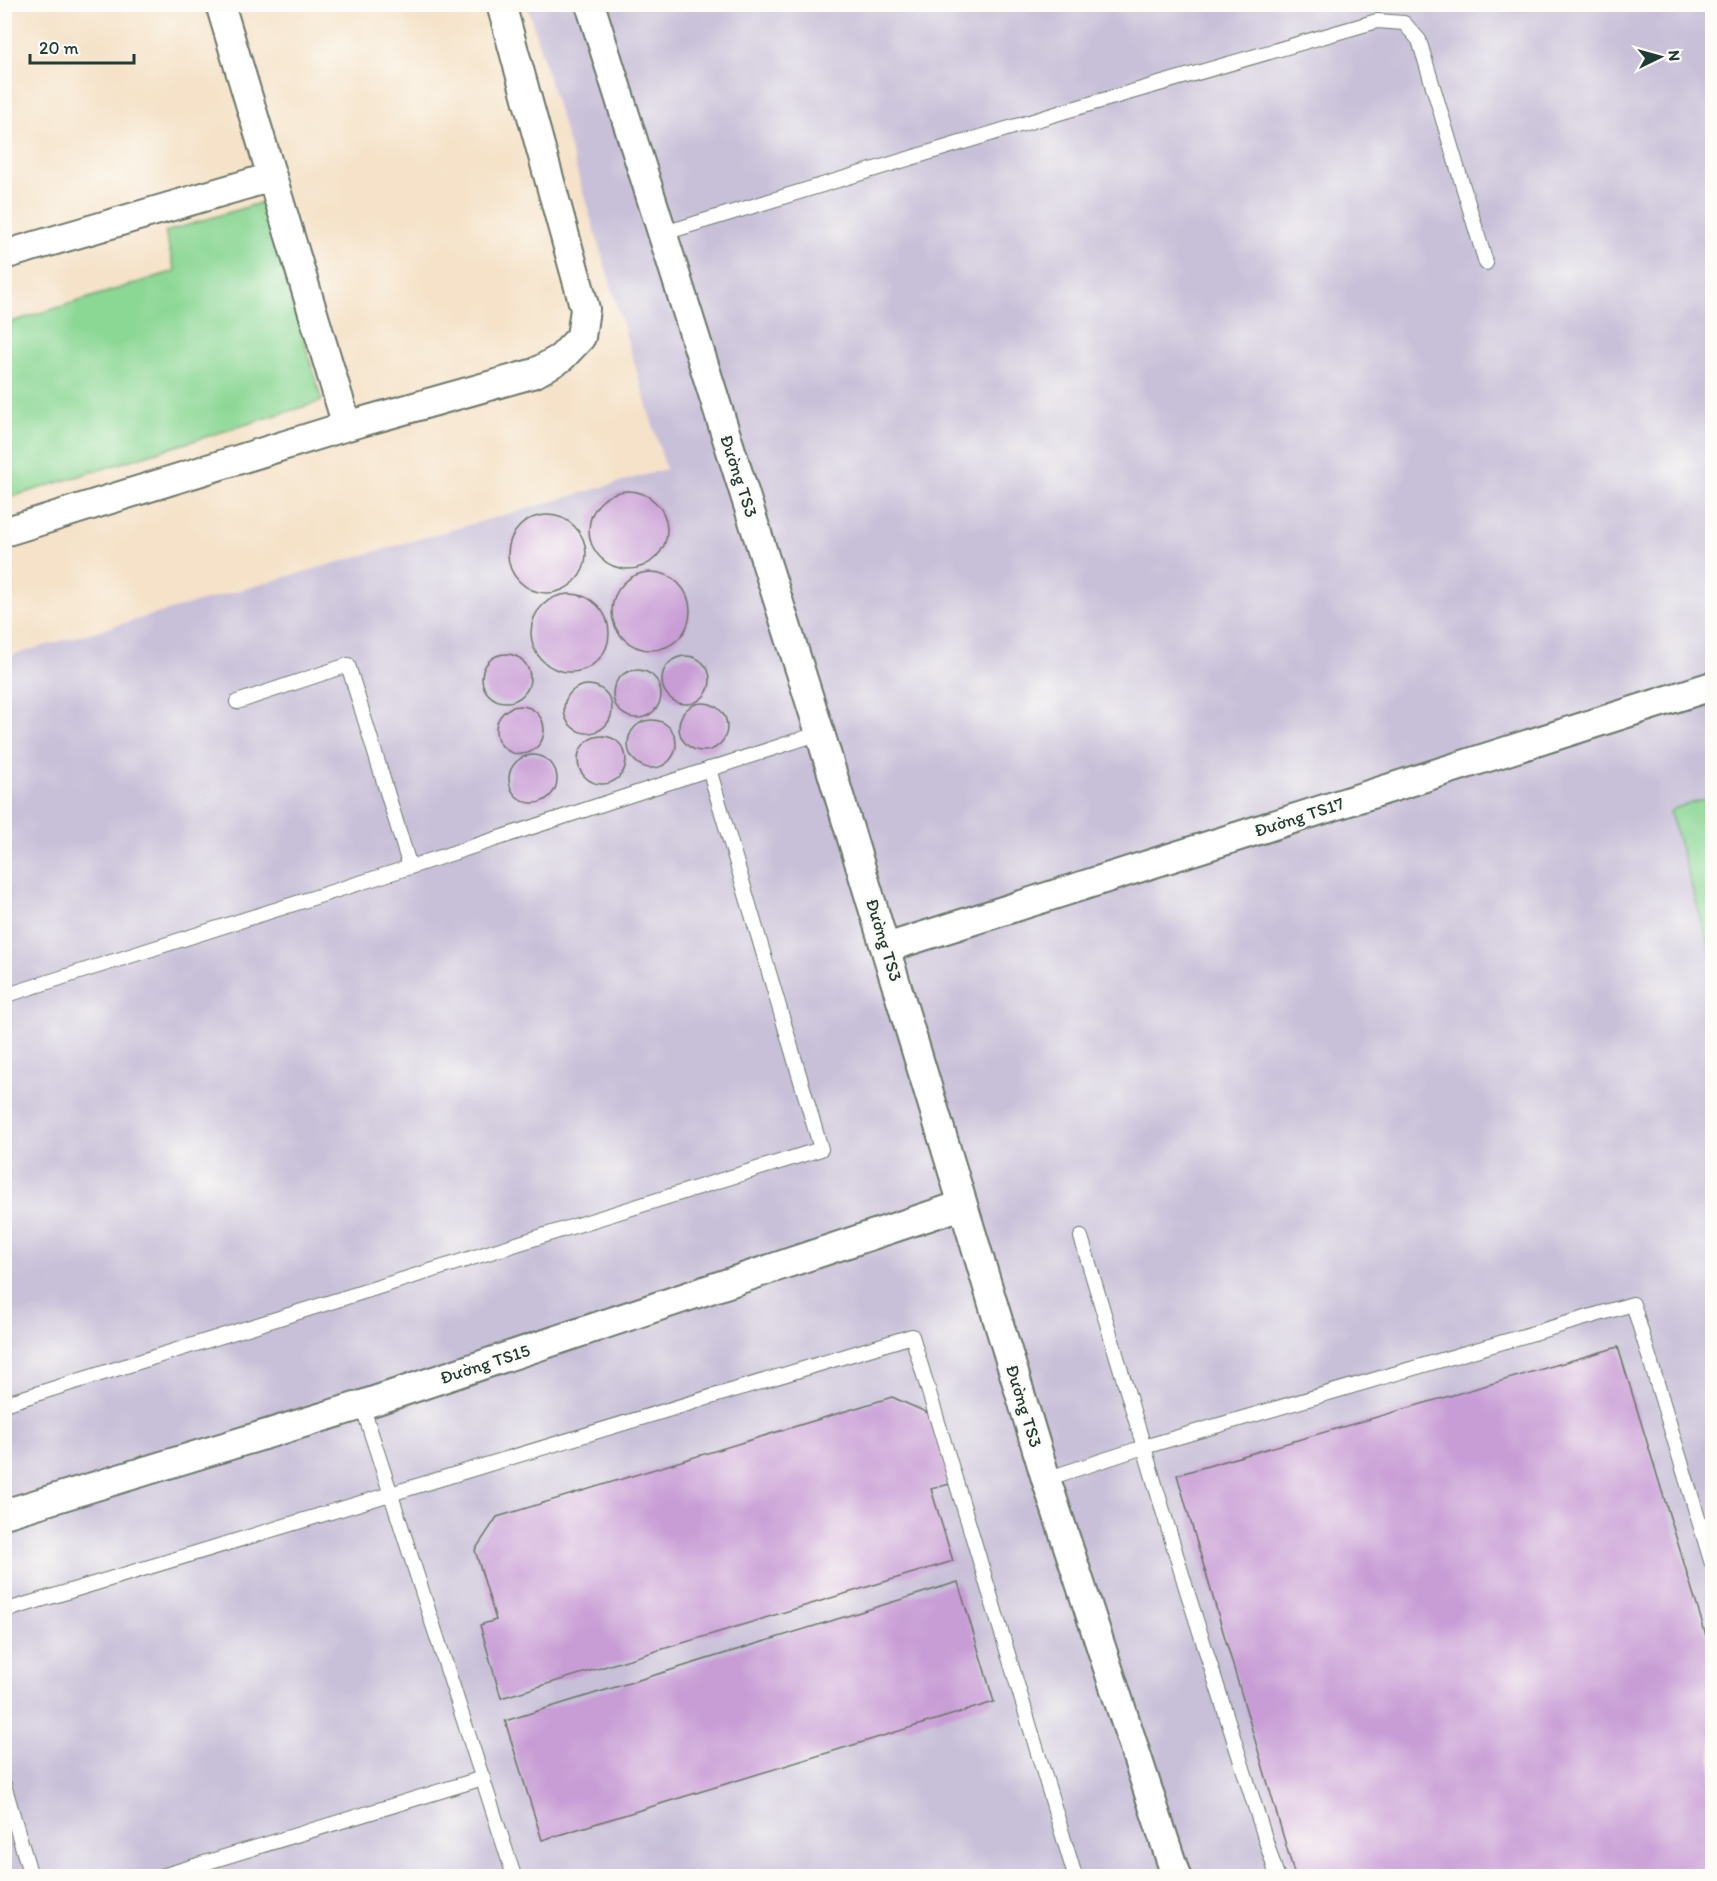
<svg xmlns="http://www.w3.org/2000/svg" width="1717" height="1881" viewBox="0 0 1717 1881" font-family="Itim,sans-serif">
<rect width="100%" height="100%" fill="#fdfcf7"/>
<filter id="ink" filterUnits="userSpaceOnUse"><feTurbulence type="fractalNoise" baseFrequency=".0167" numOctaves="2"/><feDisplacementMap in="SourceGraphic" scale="12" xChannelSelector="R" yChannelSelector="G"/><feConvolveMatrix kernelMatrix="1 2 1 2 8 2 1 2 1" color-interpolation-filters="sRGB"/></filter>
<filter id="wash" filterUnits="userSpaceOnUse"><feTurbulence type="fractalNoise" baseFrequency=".008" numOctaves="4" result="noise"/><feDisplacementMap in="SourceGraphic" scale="24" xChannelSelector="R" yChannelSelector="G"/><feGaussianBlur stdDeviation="1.35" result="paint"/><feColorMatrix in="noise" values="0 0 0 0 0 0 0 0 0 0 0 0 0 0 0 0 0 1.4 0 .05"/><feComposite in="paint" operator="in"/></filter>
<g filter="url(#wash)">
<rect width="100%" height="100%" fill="#f5e2c8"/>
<path fill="#c8bfd8" d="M 527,5 L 1712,5 L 1712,1876 L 5,1876 L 5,657 L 666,469 Z"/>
<g fill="#8bd794" stroke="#558a64" stroke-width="1.5">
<path d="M 263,202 L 322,401 L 5,499 L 5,324 L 175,271 L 165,232 Z"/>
<path d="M 1712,797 L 1712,956 L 1670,812 L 1676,808 Z"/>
</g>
<g id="blocks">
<g fill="#c89dd5">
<circle cx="628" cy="530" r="39"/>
<circle cx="547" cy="554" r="39"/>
<circle cx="651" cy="611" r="39"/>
<circle cx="570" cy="633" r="39"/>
<circle cx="506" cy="678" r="24"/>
<circle cx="686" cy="680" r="24"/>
<circle cx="637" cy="694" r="24"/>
<circle cx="588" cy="709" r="24"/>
<circle cx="703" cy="727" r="24"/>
<circle cx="520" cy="730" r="24"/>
<circle cx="652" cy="744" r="24"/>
<circle cx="602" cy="760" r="24"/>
<circle cx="533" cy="779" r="24"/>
<path d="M 1618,1347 L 1712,1655 L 1712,1876 L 1295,1876 L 1177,1475 Z"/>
<path d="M 892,1397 L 928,1413 L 950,1484 L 931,1489 L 953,1561 L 501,1698 L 480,1625 L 496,1620 L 475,1550 L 497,1517 Z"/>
<path d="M 958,1582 L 994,1702 L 542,1840 L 505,1721 Z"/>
</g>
</g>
</g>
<g filter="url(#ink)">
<use href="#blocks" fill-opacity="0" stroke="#6a7768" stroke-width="1.5"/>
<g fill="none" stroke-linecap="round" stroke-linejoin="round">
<defs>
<g id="service">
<path d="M 661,234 L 1069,110 L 1377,21 L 1404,23 L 1419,40 L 1486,263"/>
<path d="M 237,702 L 348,665 L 410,867 L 820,733"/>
<path d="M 4,996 L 410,867"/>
<path d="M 1081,1237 L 1187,1591 L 1277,1876"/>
<path d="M 4,1404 L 821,1149 L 709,769"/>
<path d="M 362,1405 L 514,1876"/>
<path d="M 1046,1479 L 1144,1447 L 1633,1304 L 1712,1564"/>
<path d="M 4,1611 L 912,1336 L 1075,1876"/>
<path d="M 4,1785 L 31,1876"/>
<path d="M 162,1876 L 483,1778"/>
</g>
<g id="minor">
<path d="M 220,4 L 347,426"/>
<path d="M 590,4 L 820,733 L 1046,1479 L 1176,1876"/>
<path d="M 4,255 L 272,177"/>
<path d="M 4,532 L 347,426 L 535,373 L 561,358 L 581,337 L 585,309 L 501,4"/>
<path d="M 886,948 L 1712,686"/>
<path d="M 4,1514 L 362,1405 L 962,1205"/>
</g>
</defs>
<use href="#service" stroke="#6a7768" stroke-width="16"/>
<use href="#minor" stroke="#6a7768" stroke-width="32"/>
<use href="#service" stroke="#fff" stroke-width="14"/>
<use href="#minor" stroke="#fff" stroke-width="28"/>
</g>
</g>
<g text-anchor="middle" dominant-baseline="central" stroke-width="5" stroke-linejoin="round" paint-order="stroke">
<g font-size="18" fill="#1f3d34" stroke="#fdfcf7">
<text transform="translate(739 476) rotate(72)">Đường TS3</text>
<text transform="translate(1299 817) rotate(-18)">Đường TS17</text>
<text transform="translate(884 940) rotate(73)">Đường TS3</text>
<text transform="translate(485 1364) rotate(-18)">Đường TS15</text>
<text transform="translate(1024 1406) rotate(73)">Đường TS3</text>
</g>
</g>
<rect width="1717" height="1881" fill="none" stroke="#fdfcf7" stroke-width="24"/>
<g transform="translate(1660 57) rotate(85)" stroke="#fdfcf7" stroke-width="4.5" paint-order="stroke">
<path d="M0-4.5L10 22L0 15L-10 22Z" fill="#1f3d34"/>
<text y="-9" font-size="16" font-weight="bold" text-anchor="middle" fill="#1f3d34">N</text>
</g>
<path d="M30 54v9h104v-9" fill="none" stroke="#1f3d34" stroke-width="3"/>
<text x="39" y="54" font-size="18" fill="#1f3d34" stroke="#fdfcf7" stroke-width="4.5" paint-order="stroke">20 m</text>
</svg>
